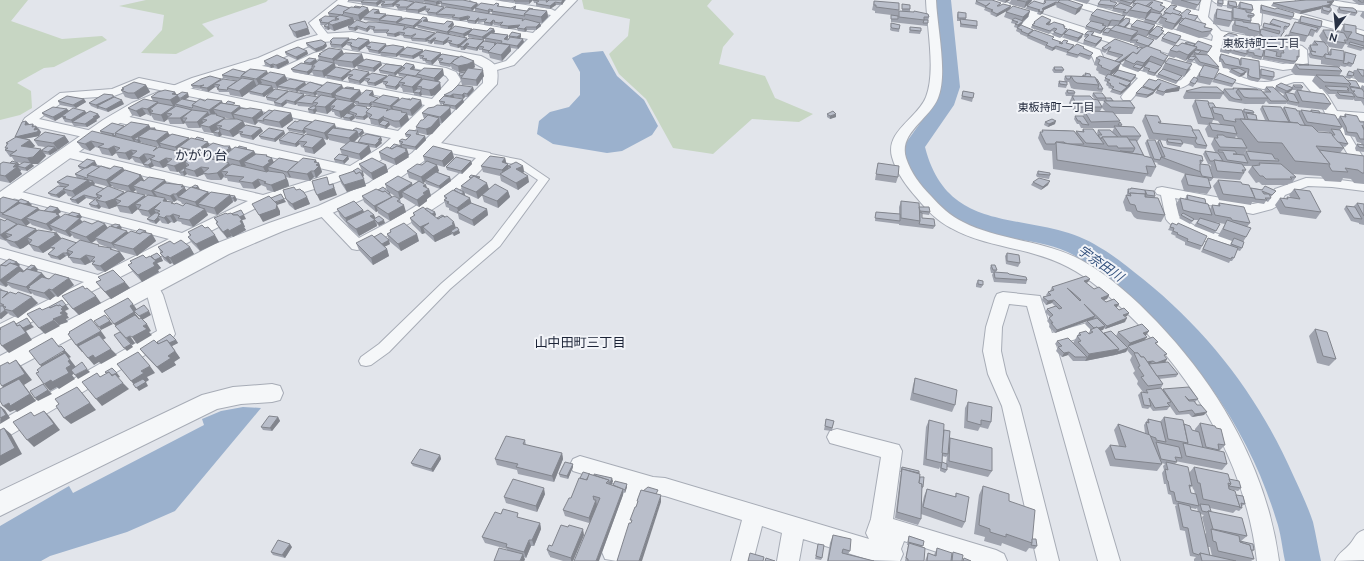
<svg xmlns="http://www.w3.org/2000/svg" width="1364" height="561" viewBox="0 0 1364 561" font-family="Ubuntu,'Noto Sans JP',sans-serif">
<rect width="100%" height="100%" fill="#e2e5eb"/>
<g fill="#c7d6c3">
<path d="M 0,0 L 28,0 L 11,21 L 62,39 L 102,36 L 107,40 L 54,67 L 44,68 L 17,83 L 31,91 L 32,108 L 20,115 L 0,120 Z"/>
<path d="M 146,0 L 268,0 L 266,2 L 202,24 L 214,36 L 176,54 L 141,53 L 162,30 L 164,15 L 119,6 Z"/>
<path d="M 582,0 L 712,0 L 707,6 L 734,34 L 723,47 L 719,64 L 765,76 L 775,98 L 813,114 L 799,122 L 752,119 L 713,154 L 673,148 L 646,99 L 619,74 L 609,54 L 628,36 L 630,19 L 584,9 Z"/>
</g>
<g fill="#9bb1cd">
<path d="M 603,51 L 617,76 L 644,100 L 658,126 L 652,135 L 622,151 L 607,153 L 553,144 L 537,134 L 539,121 L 550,112 L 569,107 L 580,95 L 580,72 L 572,58 L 582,53 Z"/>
<path d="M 243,407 L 261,408 L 175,511 L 127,532 L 50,556 L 41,561 L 0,561 L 0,526 L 69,486 L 73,493 L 204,425 L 202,419 L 221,411 Z"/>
</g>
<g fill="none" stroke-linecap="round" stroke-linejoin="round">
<path fill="#9bb1cd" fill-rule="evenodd" d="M 933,0 L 951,0 L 960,87 L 954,105 L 925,147 C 949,242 1036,207 1099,247 C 1115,256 1129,268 1143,279 C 1210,333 1260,399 1294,477 C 1301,492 1308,507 1313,522 C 1316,535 1318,548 1321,561 L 1285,561 C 1282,547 1281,533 1276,519 C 1249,430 1194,352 1122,292 C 1108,279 1093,266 1077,257 C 1053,242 1027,242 1001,236 C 950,225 914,200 903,147 L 933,105 L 940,87 Z"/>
<defs>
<path id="pedestrian" d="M 491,154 L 521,160 L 549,179 L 500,246 L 450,289 L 389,352 L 371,365 L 366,366 L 361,365 L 359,361 L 361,357 L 379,344 L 442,283 L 492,240 L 538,180 L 514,164 L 487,159 L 486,157 Z"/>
<g id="minor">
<path d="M 338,0 L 349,0 L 347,2 L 533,33 L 551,15 L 475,3 L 470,0 L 494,0 L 551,9 L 555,11 L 566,0 L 577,0 L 514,65 L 490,72 L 486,71 L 484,69 L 486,67 L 506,61 L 528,39 L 341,7 L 320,24 L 330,37 L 329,39 L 321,39 L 309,23 Z"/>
<path d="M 926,0 L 936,0 C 937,27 948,74 938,98 C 930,119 898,133 906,158 C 911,173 920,185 931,196 C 940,206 950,216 963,222 C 1000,241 1044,240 1081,260 C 1110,276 1135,299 1157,322 C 1220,388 1267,470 1279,561 L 1257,561 C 1246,466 1196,379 1127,313 C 1109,296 1090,278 1068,267 C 1030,247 986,248 951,228 C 937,221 927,210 917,198 C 907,187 896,172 892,157 C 885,131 918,118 926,97 C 936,72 927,27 926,0 Z"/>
<path d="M 984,0 L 999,0 L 1216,70 L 1210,61 L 1207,54 L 1211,48 L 1061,2 L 1060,0 L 1076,0 L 1212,41 L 1213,36 L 1198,17 L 1147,2 L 1146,0 L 1162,0 L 1199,11 L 1201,0 L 1211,0 L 1208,17 L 1221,31 L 1298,45 L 1302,46 L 1307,50 L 1308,65 L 1306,67 L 1283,70 L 1220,58 C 1227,75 1255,85 1273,81 C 1281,79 1288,75 1297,74 C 1320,73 1342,75 1364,81 L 1364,89 L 1340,83 L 1316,82 L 1328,96 L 1337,111 L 1364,113 L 1364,121 L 1340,119 L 1364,159 L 1364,174 L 1359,173 L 1357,170 L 1329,122 L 1321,104 L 1303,82 L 1294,82 L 1275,88 L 1263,89 L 1226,80 L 1201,72 C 1182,95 1173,90 1148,81 L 1131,100 L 1123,100 L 1121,97 L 1123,94 L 1138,78 L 1095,63 L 1091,54 L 1023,31 L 1020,26 L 1029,16 L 985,2 ZM 1038,19 L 1191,69 L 1181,80 L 1175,82 L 1104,59 L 1100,50 L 1031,27 ZM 1224,38 L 1295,51 L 1296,62 L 1283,64 L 1220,51 Z"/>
<path d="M 1212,0 L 1254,1 L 1295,0 L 1294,2 L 1273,6 L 1364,31 L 1364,37 L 1260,9 L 1262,14 L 1261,25 L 1256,28 L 1251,25 L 1251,12 C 1242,1 1221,10 1212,0 Z"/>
<path d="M 1324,0 C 1338,0 1350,4 1364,5 L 1364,11 L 1350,10 L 1325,2 Z"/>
<path d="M 335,48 L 446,68 L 456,72 L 461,80 L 452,93 L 406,139 L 391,153 L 366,170 L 337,182 L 262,205 L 0,338 L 0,324 L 84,282 L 0,258 L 0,248 L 98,275 L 169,239 L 5,196 L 3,193 L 5,190 L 10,189 L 182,233 L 248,201 L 61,156 L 59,153 L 61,150 L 66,149 L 263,195 L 337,172 L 112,121 L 110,118 L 112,115 L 116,114 L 350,166 L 381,147 L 391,138 L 140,86 L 114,96 L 67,99 L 39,119 L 97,132 L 98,135 L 97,138 L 92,139 L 25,124 L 23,121 L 25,118 L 60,93 L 112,89 L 139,78 L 398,131 L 425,105 L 245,69 L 241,68 L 239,66 L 241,64 L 245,63 L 279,69 L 314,53 ZM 335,54 L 440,73 L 446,76 L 449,80 L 432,99 L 293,72 L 322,57 Z"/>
<path d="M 431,141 L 485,152 L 490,153 L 492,156 C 464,197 405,226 362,249 L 357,250 L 352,249 L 316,211 L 318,208 L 323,206 L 328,208 L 359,238 C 401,216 442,193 476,158 L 426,148 L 424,145 L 426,142 Z"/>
<path d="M 1306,178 L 1332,179 L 1364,183 L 1364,191 L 1332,187 L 1308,186 L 1285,195 L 1279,205 L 1272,209 L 1253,214 L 1175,198 L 1180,217 L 1195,226 L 1233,239 L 1236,243 L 1233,247 L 1228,248 C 1213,244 1174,232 1166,219 L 1161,195 L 1157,194 L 1155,191 L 1157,188 L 1162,187 L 1253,204 L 1263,202 L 1269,199 L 1275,189 Z"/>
<path d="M 150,280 L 156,282 L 163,295 L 175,334 L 172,339 L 7,437 L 0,439 L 0,421 L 157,331 L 147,295 L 142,286 L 144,282 Z"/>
<path d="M 1003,292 L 1040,296 L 1052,333 L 1087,323 L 1093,324 L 1096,329 L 1093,334 L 1056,345 L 1120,561 L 1098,561 L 1027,306 L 1009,304 L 1002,327 L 1001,351 L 1006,374 L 1020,406 L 1059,561 L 1037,561 L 1002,406 L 988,374 L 983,351 L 986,327 L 995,298 L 997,294 Z"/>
<path d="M 837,429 L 899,445 L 902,451 L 893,519 L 996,550 L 1004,554 L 1007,561 L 964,561 L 904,541 L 901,549 L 903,554 L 900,561 L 870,560 L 803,539 L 799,561 L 777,561 L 782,533 L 762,526 L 753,561 L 731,561 L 742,520 L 665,496 L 644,493 L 621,559 L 617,561 L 605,559 L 602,552 L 626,487 L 573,471 L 570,465 L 573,459 L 580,456 L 653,477 L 665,478 L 869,539 L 866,533 L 871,519 L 881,457 L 830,443 L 827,437 L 830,431 Z"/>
<path d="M 1364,530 L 1364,560 L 1335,561 C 1339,552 1345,550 1350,544 C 1356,537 1355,533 1364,530 Z"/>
</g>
<g id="tertiary">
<path d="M 352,32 L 481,56 C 497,64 499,66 497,84 L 424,161 L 381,191 L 330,214 L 283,231 L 229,254 L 8,372 L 0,375 L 0,356 L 215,244 L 269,223 L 318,206 L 369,183 L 412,153 L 483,83 L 483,68 L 472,62 L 352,40 L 322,42 L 307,47 L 268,64 L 202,84 L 142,109 L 115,126 L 6,204 L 0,206 L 0,192 L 103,120 L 132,103 L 192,78 L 258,58 L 297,41 L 321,34 Z"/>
<path d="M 272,384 L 280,386 L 283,393 L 280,400 L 272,402 L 241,404 L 217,409 L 0,516 L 0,491 L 202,395 L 233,387 Z"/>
</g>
</defs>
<use href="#pedestrian" stroke="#a7acb6" stroke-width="2"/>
<use href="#minor" stroke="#a7acb6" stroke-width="2"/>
<use href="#tertiary" stroke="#a7acb6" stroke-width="2"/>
<use href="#pedestrian" fill="#f5f7f9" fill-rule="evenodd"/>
<use href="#minor" fill="#f5f7f9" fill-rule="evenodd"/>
<use href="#tertiary" fill="#f5f7f9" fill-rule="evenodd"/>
</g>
<g fill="#9fa3ae" fill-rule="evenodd">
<path d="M 348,0 L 399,0 L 399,1 L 400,0 L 408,0 L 407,1 L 414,2 L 415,3 L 425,3 L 424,2 L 423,3 L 409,1 L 408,0 L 466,0 L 466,1 L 477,3 L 478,5 L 472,11 L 441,6 L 441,4 L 440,4 L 436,5 L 444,7 L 444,8 L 492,14 L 492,12 L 490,12 L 488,14 L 475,11 L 475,8 L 494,5 L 499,4 L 499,6 L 511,8 L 516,6 L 516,9 L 527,11 L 547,11 L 548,17 L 542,23 L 540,23 L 541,26 L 536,30 L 527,30 L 525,32 L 518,31 L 517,28 L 508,29 L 501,28 L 500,26 L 494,25 L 494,24 L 491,26 L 484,25 L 484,22 L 478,23 L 478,21 L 475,24 L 468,23 L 467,20 L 460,21 L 453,20 L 452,18 L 437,17 L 437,16 L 428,15 L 427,12 L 426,12 L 425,10 L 418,13 L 406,12 L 406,10 L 398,10 L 397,7 L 396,7 L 395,5 L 393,7 L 382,8 L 381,5 L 382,4 L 381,3 L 377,6 L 362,5 L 361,2 L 348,1 Z"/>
<path d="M 500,0 L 533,0 L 529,4 L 515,4 L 515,1 L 514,2 L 500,1 Z"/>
<path d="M 533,0 L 565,0 L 562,5 L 556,5 L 550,9 L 539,7 L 536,6 L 536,3 L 534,3 Z"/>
<path d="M 996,0 L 1010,0 L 1005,3 Z"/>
<path d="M 1011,0 L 1032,0 L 1031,2 L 1024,8 L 1009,4 Z"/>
<path d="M 1069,0 L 1080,11 L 1075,15 L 1056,7 L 1057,6 L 1055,5 L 1044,10 L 1043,13 L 1040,15 L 1037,14 L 1038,12 L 1026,9 L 1027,6 L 1043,4 L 1044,1 Z"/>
<path d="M 1073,0 L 1090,0 L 1087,4 Z"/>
<path d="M 1101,0 L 1153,0 L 1162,6 L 1164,9 L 1159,14 L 1161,17 L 1163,15 L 1164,12 L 1177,6 L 1174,10 L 1180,15 L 1189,14 L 1198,16 L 1195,21 L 1205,27 L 1213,29 L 1209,35 L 1207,37 L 1199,38 L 1176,30 L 1179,24 L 1181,21 L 1180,21 L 1172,30 L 1162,27 L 1163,25 L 1158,23 L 1161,18 L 1154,25 L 1155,25 L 1152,31 L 1146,37 L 1152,43 L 1148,47 L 1167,56 L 1170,50 L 1185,43 L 1195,44 L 1194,46 L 1212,46 L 1206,55 L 1219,67 L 1218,69 L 1219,69 L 1210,85 L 1196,82 L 1193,87 L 1188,85 L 1190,82 L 1196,78 L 1203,67 L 1198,65 L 1194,60 L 1191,63 L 1186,62 L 1188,59 L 1193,56 L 1192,55 L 1193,54 L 1185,61 L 1176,57 L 1174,58 L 1168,56 L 1160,69 L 1154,76 L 1147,74 L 1148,72 L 1142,71 L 1144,67 L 1148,63 L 1138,72 L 1122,66 L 1125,60 L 1120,63 L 1118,70 L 1136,75 L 1135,78 L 1131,82 L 1130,86 L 1120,95 L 1110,92 L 1112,89 L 1108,88 L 1109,87 L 1106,85 L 1107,82 L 1104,81 L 1106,76 L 1098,73 L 1099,72 L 1096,70 L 1097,66 L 1094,65 L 1096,58 L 1115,61 L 1119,58 L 1106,54 L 1108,50 L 1105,53 L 1101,51 L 1102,48 L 1115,39 L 1137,49 L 1144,48 L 1134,45 L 1135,43 L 1130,43 L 1130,41 L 1129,42 L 1107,36 L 1108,35 L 1107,36 L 1102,35 L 1103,32 L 1111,29 L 1114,26 L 1109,26 L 1107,27 L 1106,27 L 1105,29 L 1100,34 L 1085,29 L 1086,26 L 1092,22 L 1089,20 L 1091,15 L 1122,15 L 1123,13 L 1112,11 L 1113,8 L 1112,9 L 1097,7 L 1098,4 ZM 1136,0 L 1133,3 L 1132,6 L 1134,7 L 1132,8 L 1129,6 ZM 1111,1 L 1115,2 L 1117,1 L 1117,2 L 1120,3 L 1115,6 ZM 1129,13 L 1127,16 L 1145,19 L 1144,22 L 1131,26 L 1130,29 L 1125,27 L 1129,24 L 1130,21 L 1129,21 L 1130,19 L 1123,21 L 1125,16 L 1126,16 ZM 1118,70 L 1113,76 L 1111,75 Z"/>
<path d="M 1172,0 L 1201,0 L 1195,10 L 1171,4 Z"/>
<path d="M 1218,0 L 1221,0 L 1223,4 L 1222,7 L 1217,6 L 1217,2 Z"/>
<path d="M 1301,0 L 1332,0 L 1332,4 L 1331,4 L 1330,7 L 1329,8 L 1332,10 L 1328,15 L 1321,13 L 1321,9 L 1300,14 L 1271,6 L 1273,3 L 1302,1 Z"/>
<path d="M 1352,0 L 1364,0 L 1364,5 L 1359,5 Z"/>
<path d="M 874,1 L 899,10 L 898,16 L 899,11 L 902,11 L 902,4 L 910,9 L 910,12 L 929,17 L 927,26 L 891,22 L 891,15 L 875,13 L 875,11 L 872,10 Z"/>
<path d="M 976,1 L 1001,3 L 1000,6 L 1011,6 L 1010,8 L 1030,11 L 1028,17 L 1023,21 L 1022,24 L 1017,28 L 1014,27 L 1015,24 L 1011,23 L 1012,20 L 1004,17 L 1006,12 L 1008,10 L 996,17 L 990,14 L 991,13 L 984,10 L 985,8 L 975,4 Z"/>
<path d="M 1228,1 L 1237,7 L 1236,8 L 1238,8 L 1238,5 L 1240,2 L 1253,10 L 1251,13 L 1247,12 L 1254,16 L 1252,18 L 1251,18 L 1251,21 L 1250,23 L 1260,32 L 1256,38 L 1245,35 L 1245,34 L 1232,31 L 1232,26 L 1235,21 L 1232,21 L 1229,27 L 1213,24 L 1214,15 L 1217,9 L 1231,12 L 1232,9 L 1227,8 L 1227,4 Z"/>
<path d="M 1261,5 L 1293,17 L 1291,20 L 1260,13 L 1260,8 Z"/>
<path d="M 1339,7 L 1357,13 L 1355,16 L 1338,13 L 1337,10 Z"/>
<path d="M 1363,11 L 1364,12 L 1364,19 L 1360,16 Z"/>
<path d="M 369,12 L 380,13 L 379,13 L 403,19 L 420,20 L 427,18 L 428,21 L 427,22 L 437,23 L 444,24 L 453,22 L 454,25 L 452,27 L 453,28 L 487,31 L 494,29 L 495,32 L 494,33 L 508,35 L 508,38 L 507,40 L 509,38 L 509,36 L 521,37 L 519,39 L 524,42 L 518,49 L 511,48 L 511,51 L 502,61 L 490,58 L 489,54 L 482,52 L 482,50 L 479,50 L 479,48 L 477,51 L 467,49 L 467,48 L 464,50 L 461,50 L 460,47 L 458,48 L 450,46 L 449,43 L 448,43 L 448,42 L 443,45 L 434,44 L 434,41 L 431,44 L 428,43 L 427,41 L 426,42 L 412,41 L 411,39 L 404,38 L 403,36 L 400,35 L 395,37 L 387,36 L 387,33 L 374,33 L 373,30 L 370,29 L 367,32 L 358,29 L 355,31 L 349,30 L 348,27 L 351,25 L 334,31 L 330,29 L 328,30 L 325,29 L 324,26 L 325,25 L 321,25 L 319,20 L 337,17 L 329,16 L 328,13 ZM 363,18 L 364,20 L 380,22 L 366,23 L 354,22 L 353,20 L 360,21 ZM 417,26 L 418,28 L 437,32 L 436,33 L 435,33 L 414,28 ZM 450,33 L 450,34 L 464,37 L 468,34 L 468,37 L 483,40 L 485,38 L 485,41 L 467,39 L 448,34 Z"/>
<path d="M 958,12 L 966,18 L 966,20 L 977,26 L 977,29 L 960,27 L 960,21 L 957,21 L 957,15 Z"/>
<path d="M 1301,16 L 1321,27 L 1317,33 L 1315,32 L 1313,37 L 1308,35 L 1305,42 L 1295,40 L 1292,44 L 1282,41 L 1286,35 L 1288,35 L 1295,22 L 1297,23 Z"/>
<path d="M 1273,19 L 1290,24 L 1286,30 L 1284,29 L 1284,32 L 1282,35 L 1281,36 L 1278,41 L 1283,46 L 1299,57 L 1295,63 L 1294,64 L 1290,64 L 1263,59 L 1263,55 L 1261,60 L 1252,58 L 1252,57 L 1246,55 L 1245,57 L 1233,54 L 1230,52 L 1229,54 L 1220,52 L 1221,48 L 1222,45 L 1223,39 L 1224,36 L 1241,39 L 1242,37 L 1250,42 L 1252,43 L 1253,41 L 1255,42 L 1257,39 L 1260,40 L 1260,38 L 1258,37 L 1259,32 L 1261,29 L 1262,29 L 1264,23 L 1269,24 ZM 1262,40 L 1266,41 L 1264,45 L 1264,51 L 1262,50 L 1263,48 Z"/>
<path d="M 1051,20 L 1050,23 L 1048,24 L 1064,25 L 1064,26 L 1066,32 L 1060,38 L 1052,35 L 1054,32 L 1052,31 L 1049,34 L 1031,28 L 1034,22 Z"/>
<path d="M 891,23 L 900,25 L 899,32 L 892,31 L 890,30 Z"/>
<path d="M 1344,24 L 1356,33 L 1364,35 L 1364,50 L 1363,49 L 1361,51 L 1347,47 L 1348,45 L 1345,44 L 1342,49 L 1329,47 L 1327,44 L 1326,44 L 1328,52 L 1328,53 L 1331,49 L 1344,53 L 1353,64 L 1351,67 L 1347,66 L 1345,67 L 1341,66 L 1341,65 L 1340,67 L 1339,67 L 1342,71 L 1339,76 L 1360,88 L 1359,88 L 1360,89 L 1362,85 L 1364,86 L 1364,106 L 1361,101 L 1355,101 L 1353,99 L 1353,100 L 1338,99 L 1335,95 L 1336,94 L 1328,94 L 1323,89 L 1320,89 L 1312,81 L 1315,76 L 1295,75 L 1291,71 L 1295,64 L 1334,66 L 1321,64 L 1321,60 L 1310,58 L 1308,54 L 1310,52 L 1308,48 L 1310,45 L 1313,45 L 1312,44 L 1314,41 L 1322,41 L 1319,36 L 1323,30 L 1340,33 L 1341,30 Z"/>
<path d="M 289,25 L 308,28 L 310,34 L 297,38 L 294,36 Z"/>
<path d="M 910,27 L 921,31 L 920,34 L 909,33 Z"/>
<path d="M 1017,28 L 1032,32 L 1061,42 L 1068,41 L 1067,43 L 1073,47 L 1084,48 L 1092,57 L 1089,60 L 1079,56 L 1077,58 L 1066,55 L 1067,53 L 1055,49 L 1052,51 L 1045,48 L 1045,46 L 1027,38 L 1028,36 L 1027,37 L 1020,34 L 1020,33 L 1016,31 Z"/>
<path d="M 1163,28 L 1162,30 L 1162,34 L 1156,40 L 1148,37 L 1149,34 Z"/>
<path d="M 1094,32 L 1093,35 L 1102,38 L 1101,41 L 1095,47 L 1083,44 L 1084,40 L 1086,38 L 1084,37 L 1085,34 Z"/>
<path d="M 1064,34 L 1082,37 L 1077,42 L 1063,37 Z"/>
<path d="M 349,38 L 350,40 L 369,40 L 370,43 L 387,46 L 404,47 L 405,49 L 423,50 L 423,52 L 441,53 L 441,55 L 475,67 L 472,69 L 484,76 L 477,86 L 462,85 L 459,73 L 465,72 L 466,71 L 459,72 L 452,69 L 451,66 L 450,67 L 440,65 L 439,62 L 440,61 L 438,61 L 438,59 L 432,65 L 426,63 L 425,61 L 423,61 L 422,59 L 420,59 L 419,56 L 413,59 L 400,57 L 399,55 L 396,57 L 381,56 L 380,53 L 379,54 L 369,52 L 368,49 L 367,49 L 366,46 L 359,51 L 352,50 L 350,46 L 347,45 L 347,44 L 342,48 L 331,47 L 330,41 Z"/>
<path d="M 1162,38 L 1180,39 L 1174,46 L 1161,41 Z"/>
<path d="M 306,43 L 327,46 L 324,49 L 316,52 L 307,46 Z"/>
<path d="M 342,50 L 344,54 L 364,60 L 362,62 L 382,65 L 374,72 L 358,69 L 357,66 L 354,68 L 338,66 L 338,65 L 335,64 L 336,68 L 351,71 L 370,74 L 387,76 L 387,77 L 403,78 L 404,77 L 399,76 L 398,73 L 403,70 L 402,69 L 395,76 L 380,73 L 379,70 L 414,65 L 415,68 L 413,69 L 444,75 L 438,81 L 440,82 L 441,89 L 435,95 L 431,96 L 422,95 L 420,96 L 414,95 L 414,93 L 403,92 L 402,88 L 401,88 L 400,86 L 396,90 L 386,88 L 385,85 L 383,84 L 383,82 L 375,86 L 368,85 L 367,82 L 365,81 L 365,80 L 360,84 L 349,82 L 348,78 L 350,77 L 349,77 L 348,76 L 342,81 L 327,78 L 326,76 L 324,77 L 314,76 L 312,72 L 308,75 L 293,72 L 291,69 L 304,63 L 304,62 L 316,59 L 317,62 L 319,60 L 318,56 L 319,55 L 319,54 Z"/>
<path d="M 307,51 L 308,54 L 297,60 L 286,55 L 285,52 Z"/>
<path d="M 1221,54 L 1239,61 L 1241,58 L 1259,72 L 1261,69 L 1274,77 L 1272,81 L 1260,78 L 1260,79 L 1258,82 L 1249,80 L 1247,78 L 1247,73 L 1246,72 L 1244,75 L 1239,77 L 1229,72 L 1231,69 L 1223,68 L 1221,62 L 1219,62 L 1219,57 Z"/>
<path d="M 288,60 L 289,63 L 278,69 L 274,67 L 271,68 L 265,65 L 264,61 Z"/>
<path d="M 1165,63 L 1189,70 L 1184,77 L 1182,76 L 1180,79 L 1176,84 L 1156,77 L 1158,74 L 1181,76 L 1162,69 Z"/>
<path d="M 1054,67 L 1064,70 L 1062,73 L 1054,73 L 1052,70 Z"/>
<path d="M 1357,69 L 1364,70 L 1364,83 L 1358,82 L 1353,76 L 1350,79 L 1345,78 L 1349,71 L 1353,72 L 1354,70 L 1357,70 Z"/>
<path d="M 245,72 L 268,74 L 287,80 L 305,82 L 306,85 L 323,86 L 342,85 L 343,88 L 354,88 L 354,89 L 360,90 L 361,94 L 374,95 L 372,96 L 378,98 L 399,98 L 400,100 L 410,98 L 411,100 L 421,100 L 422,106 L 412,116 L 407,115 L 409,120 L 401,127 L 396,128 L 390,125 L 386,129 L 380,127 L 379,126 L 371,124 L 370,119 L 368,117 L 364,120 L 356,119 L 354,116 L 355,118 L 351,121 L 344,120 L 343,117 L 341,118 L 335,115 L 334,112 L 332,112 L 332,110 L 327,114 L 317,112 L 317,111 L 314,114 L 309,113 L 308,109 L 311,107 L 298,106 L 297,104 L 295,105 L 287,103 L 282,107 L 275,106 L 274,102 L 275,102 L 267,100 L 266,97 L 288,92 L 304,96 L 318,97 L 317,94 L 315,96 L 300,93 L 299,91 L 297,92 L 278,88 L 278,89 L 273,88 L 274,90 L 264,97 L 250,94 L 249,92 L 242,97 L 230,95 L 229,92 L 219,92 L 217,88 L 215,87 L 208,92 L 202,90 L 201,89 L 193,88 L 191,85 L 221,80 L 237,82 L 238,81 L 223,78 L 222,75 ZM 354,103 L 355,103 L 355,104 L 358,105 L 359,106 L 355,106 ZM 372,105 L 374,106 L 369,109 L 360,106 L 370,107 Z"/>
<path d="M 1085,73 L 1096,79 L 1103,89 L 1102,92 L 1074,89 L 1071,88 L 1069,82 L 1065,82 L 1064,79 L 1065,76 L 1082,76 L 1083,75 L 1085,75 Z"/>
<path d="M 1214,79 L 1236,80 L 1232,87 L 1212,82 Z"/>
<path d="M 1059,81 L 1067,85 L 1066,88 L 1058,87 L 1058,84 Z"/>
<path d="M 1156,81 L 1179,91 L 1165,93 L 1163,96 L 1155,93 L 1159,87 L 1155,91 L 1153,94 L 1146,98 L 1135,96 L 1136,93 L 1143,86 Z"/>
<path d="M 146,85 L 150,92 L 138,99 L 132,99 L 125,97 L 121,90 L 123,89 L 122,88 Z"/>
<path d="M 1293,85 L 1303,87 L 1301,91 L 1331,104 L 1326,110 L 1298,107 L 1297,105 L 1297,106 L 1287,104 L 1286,103 L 1286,104 L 1269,104 L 1266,101 L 1264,104 L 1245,104 L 1240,103 L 1234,102 L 1229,101 L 1223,94 L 1220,99 L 1184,99 L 1183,97 L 1186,91 L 1222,92 L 1224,89 L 1232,89 L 1233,88 L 1258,90 L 1263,92 L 1266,92 L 1264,90 L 1266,87 L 1275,88 L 1276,86 L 1292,87 ZM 1292,90 L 1296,90 L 1294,94 L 1288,93 L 1291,91 ZM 1278,91 L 1284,94 L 1283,96 Z"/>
<path d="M 474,90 L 468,97 L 465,97 L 463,99 L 454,97 L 453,98 L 464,102 L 456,110 L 450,108 L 451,114 L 442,123 L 440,123 L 440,125 L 432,134 L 427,135 L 419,133 L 419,135 L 425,136 L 426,140 L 416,150 L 403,148 L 409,155 L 408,156 L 409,157 L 396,165 L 381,159 L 379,152 L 390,148 L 401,145 L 400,145 L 399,141 L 406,140 L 409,137 L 406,137 L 405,134 L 417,131 L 416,127 L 424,119 L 422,113 L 434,107 L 443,105 L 443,104 L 440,104 L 439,101 L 444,97 L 444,95 Z"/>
<path d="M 1067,90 L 1075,93 L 1074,96 L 1095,99 L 1092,96 L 1093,93 L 1106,98 L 1135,108 L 1132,114 L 1114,114 L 1122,125 L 1121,127 L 1141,136 L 1137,142 L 1144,156 L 1150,157 L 1145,143 L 1147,140 L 1156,143 L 1159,140 L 1149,139 L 1142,121 L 1145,115 L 1161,122 L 1161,123 L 1192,130 L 1207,146 L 1206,149 L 1195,148 L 1193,145 L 1183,143 L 1181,147 L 1167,145 L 1166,142 L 1166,141 L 1160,140 L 1163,147 L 1203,161 L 1201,164 L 1213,178 L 1211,181 L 1209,181 L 1211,188 L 1207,194 L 1184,191 L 1181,181 L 1185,174 L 1188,175 L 1157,164 L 1158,163 L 1154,162 L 1156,167 L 1151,177 L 1146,176 L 1143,183 L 1053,169 L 1052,151 L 1044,150 L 1038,138 L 1040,132 L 1042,132 L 1042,130 L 1064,130 L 1071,131 L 1076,133 L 1076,131 L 1082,131 L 1083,129 L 1098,135 L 1097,133 L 1098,130 L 1112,132 L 1114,128 L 1081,128 L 1079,124 L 1077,124 L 1074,119 L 1075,116 L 1083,116 L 1084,113 L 1075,113 L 1069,103 L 1072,96 L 1066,96 L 1065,93 ZM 1099,101 L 1103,101 L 1104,102 L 1102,106 ZM 1102,108 L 1106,112 L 1100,111 Z"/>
<path d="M 963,91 L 974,93 L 972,102 L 961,99 Z"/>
<path d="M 175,92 L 177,95 L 189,97 L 185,99 L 197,102 L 205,101 L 222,101 L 222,103 L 240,106 L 241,108 L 264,114 L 291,113 L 293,120 L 282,128 L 266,125 L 258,122 L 255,125 L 244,122 L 245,126 L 263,131 L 253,140 L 241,137 L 239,133 L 233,137 L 222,135 L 219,137 L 215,136 L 213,133 L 212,133 L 204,132 L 201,127 L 200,128 L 188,128 L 185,123 L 183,124 L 170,124 L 168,119 L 164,122 L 154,120 L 151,115 L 151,116 L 146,114 L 140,117 L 132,115 L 128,108 L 153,101 L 151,97 ZM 218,116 L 231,119 L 225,119 L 225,118 Z"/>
<path d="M 84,99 L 86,102 L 76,108 L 60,105 L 58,101 Z"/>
<path d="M 1195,100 L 1208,103 L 1216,108 L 1242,112 L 1244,109 L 1254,113 L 1253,114 L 1257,120 L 1265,120 L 1260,109 L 1262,106 L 1282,109 L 1284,107 L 1300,111 L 1301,110 L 1310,111 L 1311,110 L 1338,119 L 1340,116 L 1343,117 L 1345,114 L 1360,122 L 1364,122 L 1364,152 L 1356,151 L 1355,148 L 1357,144 L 1362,145 L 1361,143 L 1357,142 L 1355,137 L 1345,135 L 1344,130 L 1341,125 L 1342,127 L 1340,130 L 1348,144 L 1345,147 L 1342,146 L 1344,148 L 1340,153 L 1364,156 L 1364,184 L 1354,183 L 1351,179 L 1343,178 L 1341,182 L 1325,181 L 1321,176 L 1293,174 L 1296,177 L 1292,183 L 1289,183 L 1287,185 L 1262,185 L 1259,182 L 1256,183 L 1248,172 L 1252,166 L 1243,166 L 1246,170 L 1240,180 L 1213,178 L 1210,167 L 1211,165 L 1208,164 L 1203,154 L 1205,151 L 1215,152 L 1211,144 L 1214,138 L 1215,138 L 1208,137 L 1205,129 L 1208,125 L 1198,124 L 1192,106 ZM 1213,120 L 1218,121 L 1220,124 L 1212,123 ZM 1316,131 L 1329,132 L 1329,133 L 1318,132 ZM 1236,136 L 1239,139 L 1235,138 ZM 1247,149 L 1248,152 L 1246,151 L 1243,155 L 1236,154 L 1243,155 Z"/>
<path d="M 89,103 L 124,104 L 108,112 L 99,109 L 99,108 L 98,109 L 91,106 Z"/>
<path d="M 67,109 L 69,111 L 85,111 L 87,113 L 98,114 L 100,117 L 96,120 L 97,121 L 87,127 L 74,126 L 72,123 L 65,122 L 62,117 L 55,121 L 44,116 L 42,113 Z"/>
<path d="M 827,114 L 836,117 L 830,119 L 827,117 Z"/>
<path d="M 26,121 L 29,124 L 33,124 L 38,129 L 39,129 L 41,132 L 39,136 L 24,139 L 30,140 L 35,146 L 33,148 L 42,150 L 45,147 L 38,146 L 34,140 L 65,136 L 69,142 L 57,150 L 58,150 L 50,155 L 45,154 L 46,156 L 38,164 L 32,164 L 34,166 L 27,171 L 21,170 L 21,171 L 20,171 L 22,174 L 10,183 L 0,181 L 0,164 L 18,163 L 20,165 L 22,163 L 15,162 L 12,157 L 10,157 L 5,150 L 6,149 L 5,148 L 7,144 L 6,143 L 16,138 L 15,137 Z"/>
<path d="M 1045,122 L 1055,124 L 1048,127 L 1044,125 Z"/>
<path d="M 151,128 L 170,135 L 189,138 L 189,139 L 206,142 L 210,145 L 232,150 L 248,149 L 254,151 L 256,154 L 268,157 L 274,162 L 298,163 L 316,160 L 317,163 L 319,163 L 322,172 L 316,178 L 314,177 L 310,181 L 291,178 L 291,177 L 290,178 L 286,177 L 288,181 L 289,186 L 274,192 L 267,190 L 266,187 L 261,185 L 255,189 L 243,188 L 240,183 L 228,181 L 227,178 L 225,178 L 224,177 L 221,180 L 211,180 L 207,179 L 204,174 L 197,177 L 188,175 L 187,174 L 184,176 L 181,175 L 179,172 L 177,172 L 170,171 L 167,166 L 163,168 L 154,166 L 150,168 L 145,167 L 143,164 L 135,162 L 132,158 L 129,160 L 119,158 L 116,153 L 112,156 L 102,154 L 99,148 L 95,147 L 90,151 L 82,148 L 77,142 L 101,133 L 100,131 ZM 141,142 L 142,143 L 159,147 L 158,148 L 157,147 L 140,143 Z"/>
<path d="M 287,128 L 336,128 L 353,130 L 363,130 L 364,133 L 360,137 L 359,137 L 354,142 L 358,143 L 358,142 L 381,137 L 382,140 L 381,142 L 382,143 L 376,148 L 369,147 L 371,152 L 361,160 L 348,157 L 349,159 L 344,164 L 335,162 L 334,159 L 342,155 L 340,149 L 346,144 L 329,140 L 329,138 L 327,140 L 324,139 L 326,144 L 314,154 L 305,152 L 304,148 L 301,147 L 300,144 L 296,147 L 280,144 L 279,140 L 304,135 L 307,134 L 306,132 L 304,134 L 289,131 Z"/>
<path d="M 284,131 L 285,134 L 275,142 L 261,139 L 259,136 Z"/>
<path d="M 452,151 L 454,158 L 444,167 L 437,165 L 439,171 L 437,172 L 450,177 L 451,181 L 440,189 L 426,184 L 425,182 L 423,183 L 427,188 L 429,189 L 431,196 L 427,199 L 427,201 L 419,207 L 404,198 L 403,197 L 400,199 L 390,193 L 392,197 L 400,199 L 401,203 L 406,212 L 390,221 L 378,213 L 378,211 L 376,212 L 364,202 L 362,196 L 378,190 L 387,190 L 385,184 L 412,183 L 412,185 L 418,181 L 409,178 L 407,171 L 422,165 L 426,162 L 425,162 L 423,156 Z"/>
<path d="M 505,158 L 506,163 L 509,168 L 508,166 L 523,166 L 524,172 L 523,173 L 529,182 L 518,190 L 501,181 L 500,176 L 483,172 L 481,166 Z"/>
<path d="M 471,161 L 472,164 L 462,174 L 447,170 L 446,167 Z"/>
<path d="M 878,163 L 898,177 L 896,183 L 875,180 Z"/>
<path d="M 359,164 L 386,165 L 388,172 L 373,180 L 362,171 Z"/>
<path d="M 97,165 L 95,166 L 110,169 L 123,168 L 125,170 L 141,175 L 144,181 L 165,180 L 166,183 L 183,185 L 187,191 L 192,187 L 198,186 L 200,189 L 208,192 L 209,194 L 235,196 L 237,200 L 235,202 L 233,201 L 233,202 L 217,215 L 206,212 L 208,215 L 193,227 L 182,224 L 181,222 L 177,221 L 174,223 L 171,222 L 168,224 L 162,223 L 160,220 L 156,224 L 150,222 L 147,219 L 149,217 L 142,215 L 138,209 L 132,214 L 120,212 L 117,206 L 109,209 L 101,207 L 99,209 L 91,207 L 89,204 L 94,200 L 86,198 L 78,204 L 72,202 L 70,199 L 73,197 L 68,196 L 66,193 L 59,198 L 51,196 L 48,193 L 60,186 L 57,182 L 83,179 L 77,178 L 75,174 L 82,169 L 80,169 L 78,166 ZM 94,183 L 110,187 L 112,186 L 114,188 L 126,191 L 124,193 L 105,189 L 94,185 L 95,184 ZM 136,190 L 137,193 L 147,195 L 146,197 L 133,192 ZM 167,200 L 174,202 L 177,200 L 181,202 L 182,204 L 185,205 L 183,206 L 174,204 L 167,202 Z"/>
<path d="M 1038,171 L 1050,175 L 1049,179 L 1037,177 L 1036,175 Z"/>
<path d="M 339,176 L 364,176 L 362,177 L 366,186 L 347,192 L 341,183 Z"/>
<path d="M 469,177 L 480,179 L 489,189 L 478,199 L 465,193 L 465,195 L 471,203 L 487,209 L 488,215 L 474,226 L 459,219 L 458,214 L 449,210 L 449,208 L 446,207 L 444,200 L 445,199 L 444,196 L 454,190 L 462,191 L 461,186 L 470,179 Z"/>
<path d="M 1218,180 L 1242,184 L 1251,188 L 1276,191 L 1270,198 L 1271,198 L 1268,202 L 1266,201 L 1264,204 L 1252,202 L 1251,205 L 1219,200 L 1213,186 Z"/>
<path d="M 1033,182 L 1048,185 L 1041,190 L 1031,185 Z"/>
<path d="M 1131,188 L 1145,191 L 1145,190 L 1155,196 L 1155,197 L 1165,215 L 1161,222 L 1137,219 L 1134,217 L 1131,212 L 1126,211 L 1123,202 L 1126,195 L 1127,195 L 1127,192 L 1128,189 L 1130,189 Z"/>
<path d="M 1294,189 L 1321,212 L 1316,219 L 1280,214 L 1275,205 L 1280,198 L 1286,199 L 1287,197 L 1291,198 L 1289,195 Z"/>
<path d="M 296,190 L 302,191 L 307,197 L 310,204 L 295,210 L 289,205 L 286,199 Z"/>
<path d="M 508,191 L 510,197 L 498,208 L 484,202 L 482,195 Z"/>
<path d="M 1187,195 L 1206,204 L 1210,209 L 1212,205 L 1217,206 L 1219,203 L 1250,223 L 1247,227 L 1246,237 L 1243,242 L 1242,248 L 1240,251 L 1237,250 L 1234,258 L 1232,261 L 1230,261 L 1229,263 L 1201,252 L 1208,238 L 1230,245 L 1232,241 L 1218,236 L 1225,224 L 1214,222 L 1220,224 L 1214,234 L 1194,226 L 1198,220 L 1194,220 L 1190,224 L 1179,218 L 1180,217 L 1179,216 L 1176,204 L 1180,198 L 1185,199 Z"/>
<path d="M 0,199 L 32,205 L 31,206 L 38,208 L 40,210 L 44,211 L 58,208 L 61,212 L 58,214 L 61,217 L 82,217 L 80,219 L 83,222 L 92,224 L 105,224 L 108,228 L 122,228 L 120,229 L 129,233 L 146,231 L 147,233 L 152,234 L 156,241 L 137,256 L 118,251 L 116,249 L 111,248 L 112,250 L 120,252 L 125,259 L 105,272 L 97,270 L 92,264 L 93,263 L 92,262 L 85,265 L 73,263 L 68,256 L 66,256 L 60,260 L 51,258 L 48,254 L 53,250 L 51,248 L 43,253 L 34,251 L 29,244 L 23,248 L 20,249 L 11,246 L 6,241 L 0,239 L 0,219 L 5,221 L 7,220 L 0,217 ZM 30,223 L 32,225 L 51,231 L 53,230 L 54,231 L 70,237 L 72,235 L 74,238 L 81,240 L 77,243 L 62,239 L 17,224 L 26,226 ZM 96,240 L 99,244 L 110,248 L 100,246 L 92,243 Z"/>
<path d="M 901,201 L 920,207 L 930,212 L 929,215 L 922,214 L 922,218 L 935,226 L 933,229 L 899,225 L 899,224 L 875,221 L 876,212 L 899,214 L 899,207 Z"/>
<path d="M 1357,203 L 1364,204 L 1364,225 L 1359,224 L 1359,223 L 1351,221 L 1344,209 L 1346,206 L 1353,207 Z"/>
<path d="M 337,209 L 363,210 L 364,212 L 374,215 L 375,218 L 385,223 L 379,226 L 377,224 L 377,226 L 359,236 L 349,227 L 347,224 L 340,216 Z"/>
<path d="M 425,209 L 435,212 L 436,215 L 434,216 L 438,219 L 456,228 L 460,233 L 454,236 L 452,234 L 435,242 L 425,233 L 422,234 L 412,224 L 410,218 L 414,216 L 413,213 Z"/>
<path d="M 227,214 L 231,214 L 246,219 L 242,220 L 245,227 L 244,227 L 246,230 L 233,237 L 232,236 L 227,238 L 220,230 L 216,223 L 217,223 L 214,218 Z"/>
<path d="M 1172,223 L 1202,246 L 1200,250 L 1185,245 L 1185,242 L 1175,237 L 1176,236 L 1171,234 L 1172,231 L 1168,230 Z"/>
<path d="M 205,228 L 219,242 L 200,251 L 192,243 L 188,237 L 190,236 L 188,232 Z"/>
<path d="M 390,230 L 419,241 L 401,251 L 389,241 L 387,234 L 390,232 Z"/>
<path d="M 374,237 L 390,244 L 384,247 L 387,249 L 389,256 L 373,265 L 359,250 L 356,243 Z"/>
<path d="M 174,244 L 190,247 L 194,254 L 174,265 L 172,263 L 170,264 L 164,260 L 160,253 L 161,253 L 158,247 Z"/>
<path d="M 1007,253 L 1020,263 L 1018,267 L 1006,264 L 1005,256 Z"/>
<path d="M 161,257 L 163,261 L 157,263 L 161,268 L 158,270 L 159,272 L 142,282 L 133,272 L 128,265 L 132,263 L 130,261 L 146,258 Z"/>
<path d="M 17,262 L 20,265 L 19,266 L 24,271 L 35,266 L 38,270 L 36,271 L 47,278 L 74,285 L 58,297 L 55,296 L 50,300 L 34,295 L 32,293 L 31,294 L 12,288 L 8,285 L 6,287 L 0,285 L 0,265 Z"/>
<path d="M 991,265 L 997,270 L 996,272 L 1009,274 L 1027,280 L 1026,284 L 994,282 L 992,275 L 993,273 L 991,273 L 990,268 Z"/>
<path d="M 98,277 L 130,288 L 111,299 L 96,282 L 101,280 Z"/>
<path d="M 1090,279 L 1088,282 L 1086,283 L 1094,289 L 1109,295 L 1107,299 L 1104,300 L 1106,302 L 1119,304 L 1117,307 L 1116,307 L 1119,310 L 1129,313 L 1127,316 L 1125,317 L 1125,322 L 1105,329 L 1104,328 L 1103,330 L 1101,330 L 1104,333 L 1116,336 L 1118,332 L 1146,336 L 1144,340 L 1158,342 L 1156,344 L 1165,357 L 1165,362 L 1178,374 L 1176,377 L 1159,379 L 1163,384 L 1161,388 L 1163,390 L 1163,389 L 1198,399 L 1195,402 L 1204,415 L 1192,417 L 1189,414 L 1176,415 L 1169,405 L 1170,406 L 1167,410 L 1153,411 L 1150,407 L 1148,409 L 1142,408 L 1138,395 L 1141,392 L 1143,392 L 1137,384 L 1138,381 L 1133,373 L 1135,371 L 1130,360 L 1132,356 L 1127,350 L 1126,352 L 1115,355 L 1085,361 L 1073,361 L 1068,355 L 1062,357 L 1056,351 L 1058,347 L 1055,344 L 1057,341 L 1073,343 L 1079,333 L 1088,333 L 1091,330 L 1085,324 L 1087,321 L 1055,333 L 1049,327 L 1050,324 L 1047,321 L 1050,317 L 1045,312 L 1047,309 L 1055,306 L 1052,303 L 1046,305 L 1042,300 L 1043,297 L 1047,296 L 1046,295 L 1048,292 L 1051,291 L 1050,291 L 1052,287 Z"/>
<path d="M 978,280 L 983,285 L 981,288 L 976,287 L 976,284 Z"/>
<path d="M 0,288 L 3,290 L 8,292 L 38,303 L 18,318 L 10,315 L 8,313 L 1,319 L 0,319 Z"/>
<path d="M 62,296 L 101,303 L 79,315 Z"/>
<path d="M 1315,329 L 1336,359 L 1329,366 L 1317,363 L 1309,336 Z"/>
<path d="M 176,340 L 178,343 L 172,346 L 180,358 L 174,362 L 176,365 L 162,373 L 145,355 L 140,349 Z"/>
<path d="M 915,378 L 955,405 L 952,412 L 910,400 L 913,385 Z"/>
<path d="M 968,402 L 991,422 L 988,429 L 980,427 L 978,431 L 964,428 L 965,408 Z"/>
<path d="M 278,417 L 280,421 L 272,431 L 263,430 L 261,427 Z"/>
<path d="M 1164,417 L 1184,424 L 1192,430 L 1195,431 L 1195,429 L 1200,423 L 1225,445 L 1219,451 L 1227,464 L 1222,470 L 1180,462 L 1180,461 L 1180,462 L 1176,461 L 1177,462 L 1175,464 L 1189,473 L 1194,467 L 1229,479 L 1241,488 L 1238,491 L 1229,489 L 1236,495 L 1245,504 L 1242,506 L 1242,508 L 1239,511 L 1236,510 L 1233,513 L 1210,508 L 1211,511 L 1247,536 L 1241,541 L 1254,550 L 1252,552 L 1254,559 L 1251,561 L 1194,561 L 1194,559 L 1196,557 L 1190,556 L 1185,531 L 1180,530 L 1175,506 L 1177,505 L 1173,504 L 1171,495 L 1168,494 L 1166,484 L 1164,484 L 1162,473 L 1164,470 L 1163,466 L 1165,464 L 1162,463 L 1162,464 L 1157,471 L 1110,466 L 1105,451 L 1110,445 L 1119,446 L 1114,430 L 1118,424 L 1145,433 L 1144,425 L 1148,419 L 1160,422 ZM 1192,486 L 1193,489 L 1194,490 L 1195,494 L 1191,493 L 1190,488 ZM 1191,508 L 1196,509 L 1197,508 L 1198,512 L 1191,510 ZM 1200,514 L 1204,515 L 1202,517 L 1206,533 L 1205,534 ZM 1208,547 L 1210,547 L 1212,556 L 1210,556 Z"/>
<path d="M 826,419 L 834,421 L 832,431 L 824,430 Z"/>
<path d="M 929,420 L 944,431 L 949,441 L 950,438 L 992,471 L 988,477 L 947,467 L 947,470 L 945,473 L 940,471 L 940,467 L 939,469 L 923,465 L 926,427 ZM 942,456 L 946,457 L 947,456 L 946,464 L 942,463 Z"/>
<path d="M 525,440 L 526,445 L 562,453 L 563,459 L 554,482 L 518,474 L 517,470 L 497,465 L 495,459 Z"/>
<path d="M 440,455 L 441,459 L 433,472 L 413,466 L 411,463 Z"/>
<path d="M 573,464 L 573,467 L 568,479 L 560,477 L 559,474 Z"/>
<path d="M 902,467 L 919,473 L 923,487 L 922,489 L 921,509 L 924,496 L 927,489 L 955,497 L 956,493 L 965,522 L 962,528 L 921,514 L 921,519 L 918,525 L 895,518 L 901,470 Z"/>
<path d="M 590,474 L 613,481 L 611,485 L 613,485 L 627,484 L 627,487 L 625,493 L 623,492 L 623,495 L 589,523 L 565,516 L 563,510 L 571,498 L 580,478 Z"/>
<path d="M 983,486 L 1009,501 L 1037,546 L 1035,549 L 1029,548 L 1026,552 L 1002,543 L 1001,546 L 984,541 L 985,537 L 974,534 L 979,495 Z"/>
<path d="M 545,494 L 537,512 L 506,503 L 504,497 Z"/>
<path d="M 501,514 L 520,518 L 540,523 L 541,529 L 534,546 L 531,546 L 526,558 L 524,557 L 525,560 L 507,551 L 507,549 L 485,543 L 482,537 Z"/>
<path d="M 584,535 L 573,561 L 563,561 L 550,557 L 550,556 L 549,555 L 547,550 L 552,546 Z"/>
<path d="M 833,535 L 850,551 L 848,554 L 874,561 L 827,561 L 830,543 Z"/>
<path d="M 909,536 L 924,541 L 922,547 L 924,561 L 905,561 L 908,545 L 907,545 Z"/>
<path d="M 818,544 L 822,558 L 821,560 L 815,559 Z"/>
<path d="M 292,547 L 285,558 L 273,555 L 271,552 Z"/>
<path d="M 937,548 L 952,554 L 953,552 L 962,561 L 964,558 L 971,561 L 925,561 L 928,553 L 934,555 Z"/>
</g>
<g fill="#82858d">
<path d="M 380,0 L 385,0 L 381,1 L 381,3 L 377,6 L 376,3 Z"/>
<path d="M 397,0 L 399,0 L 399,2 L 395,4 L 395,5 L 393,7 L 392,4 Z"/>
<path d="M 530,0 L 533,0 L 529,4 L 529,1 Z"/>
<path d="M 563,0 L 565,0 L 562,5 L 561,3 Z"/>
<path d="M 1006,0 L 1010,0 L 1005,3 Z"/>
<path d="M 1029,0 L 1032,0 L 1031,2 L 1024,8 L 1026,2 Z"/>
<path d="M 1134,0 L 1136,0 L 1129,6 L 1131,3 Z"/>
<path d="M 439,1 L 440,4 L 436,5 L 436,2 Z"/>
<path d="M 1334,1 L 1332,4 L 1325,5 L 1327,2 Z"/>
<path d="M 555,2 L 556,5 L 550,9 L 550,6 Z"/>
<path d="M 1056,2 L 1055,5 L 1044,10 L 1043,13 L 1040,15 L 1041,12 L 1043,11 L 1040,12 L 1042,9 Z"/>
<path d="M 477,3 L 478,5 L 472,11 L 471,8 Z"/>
<path d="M 1332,4 L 1330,7 L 1323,9 L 1322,6 L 1321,9 L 1300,14 L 1301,11 Z"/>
<path d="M 1083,5 L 1080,11 L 1075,15 L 1077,9 Z"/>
<path d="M 426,6 L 425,9 L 425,10 L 418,13 L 418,10 Z"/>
<path d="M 1011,6 L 1010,9 L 996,17 L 997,14 Z"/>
<path d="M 1165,7 L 1164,9 L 1158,15 L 1160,12 Z"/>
<path d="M 368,8 L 370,13 L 363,17 L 363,18 L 360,21 L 358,15 Z"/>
<path d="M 1152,8 L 1150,14 L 1145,19 L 1147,13 Z"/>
<path d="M 489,9 L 490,12 L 488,14 L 488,11 Z"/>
<path d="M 379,10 L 380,13 L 375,16 L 374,13 Z"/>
<path d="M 547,11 L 548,17 L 542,23 L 541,17 Z"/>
<path d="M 1030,11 L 1028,17 L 1021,23 L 1023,17 Z"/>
<path d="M 386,14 L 386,17 L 379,20 L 380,22 L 379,19 Z"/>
<path d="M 1162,14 L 1161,17 L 1154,25 L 1156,22 Z"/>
<path d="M 468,16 L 469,19 L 460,21 L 459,18 Z"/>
<path d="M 1125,16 L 1123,22 L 1117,27 L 1120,21 Z"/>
<path d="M 1182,16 L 1180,22 L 1172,30 L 1175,24 Z"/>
<path d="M 402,17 L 403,20 L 397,23 L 397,25 L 396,22 Z"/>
<path d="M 353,18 L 355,23 L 334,31 L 332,25 Z"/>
<path d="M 427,18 L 428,21 L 424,24 L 423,21 Z"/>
<path d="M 478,18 L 478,21 L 475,24 L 475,21 Z"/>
<path d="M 420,20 L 419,21 L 420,23 L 413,29 L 413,26 Z"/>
<path d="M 493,20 L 493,23 L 491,26 L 490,23 Z"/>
<path d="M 1051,20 L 1050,23 L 1045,27 L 1046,24 Z"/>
<path d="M 1112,20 L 1109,26 L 1107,27 L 1110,21 Z"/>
<path d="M 1023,21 L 1022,24 L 1017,28 L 1018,25 Z"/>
<path d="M 1130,21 L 1129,24 L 1123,30 L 1124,27 Z"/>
<path d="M 453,22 L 454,25 L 449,30 L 448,27 Z"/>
<path d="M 540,23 L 541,26 L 536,30 L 536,27 Z"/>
<path d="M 520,25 L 517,28 L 508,29 L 508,26 Z"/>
<path d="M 1155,25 L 1152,31 L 1146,37 L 1149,31 Z"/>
<path d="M 329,26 L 330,29 L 328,30 L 327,27 Z"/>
<path d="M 357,26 L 358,29 L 355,31 L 354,28 Z"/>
<path d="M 369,26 L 370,29 L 367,32 L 366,29 Z"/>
<path d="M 1106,26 L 1105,29 L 1100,34 L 1101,31 Z"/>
<path d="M 452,27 L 453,30 L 449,31 L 450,33 L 448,35 L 447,32 Z"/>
<path d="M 526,27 L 527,30 L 525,32 L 524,29 Z"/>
<path d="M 308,28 L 310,34 L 297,38 L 295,32 Z"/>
<path d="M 472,29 L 473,32 L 464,37 L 463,34 Z"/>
<path d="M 494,29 L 495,32 L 483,40 L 482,37 Z"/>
<path d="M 1067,29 L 1066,32 L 1060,38 L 1062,35 Z"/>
<path d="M 1033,30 L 1032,33 L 1027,37 L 1028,34 Z"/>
<path d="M 1138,31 L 1135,37 L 1131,40 L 1129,42 L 1132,36 Z"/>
<path d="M 1164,31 L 1162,34 L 1156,40 L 1158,37 Z"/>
<path d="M 399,32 L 400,35 L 395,37 L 394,34 Z"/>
<path d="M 435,33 L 436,36 L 427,40 L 427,41 L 426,42 L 425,39 Z"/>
<path d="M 521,34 L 521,37 L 518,40 L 517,37 Z"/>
<path d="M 1083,34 L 1082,37 L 1077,42 L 1078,38 Z"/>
<path d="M 508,35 L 508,38 L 505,42 L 504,39 Z"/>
<path d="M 1181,36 L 1180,39 L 1174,46 L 1176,43 Z"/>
<path d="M 449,37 L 447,40 L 448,42 L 443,45 L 443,42 Z"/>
<path d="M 349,38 L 350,41 L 346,42 L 347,44 L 342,48 L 341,45 Z"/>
<path d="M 434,38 L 435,41 L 434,40 L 434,41 L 431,44 L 430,41 Z"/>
<path d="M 467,38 L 468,41 L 460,47 L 461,47 L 458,48 L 457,45 Z"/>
<path d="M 1102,38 L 1101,41 L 1095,47 L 1096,44 Z"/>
<path d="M 523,39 L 524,42 L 518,49 L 517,46 Z"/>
<path d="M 369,40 L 370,43 L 359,51 L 358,48 Z"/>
<path d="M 484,40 L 484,43 L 479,46 L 479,48 L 477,51 L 476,48 Z"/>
<path d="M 1154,40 L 1152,43 L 1146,49 L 1148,46 Z"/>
<path d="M 326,43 L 327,46 L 324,49 L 316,52 L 315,49 Z"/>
<path d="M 467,43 L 468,46 L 466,46 L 467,48 L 464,50 L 463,47 Z"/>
<path d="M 386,44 L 387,47 L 379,54 L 378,51 Z"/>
<path d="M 510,45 L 511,51 L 502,61 L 501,55 Z"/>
<path d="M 1056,46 L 1055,49 L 1052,51 L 1053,48 Z"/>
<path d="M 404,47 L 405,50 L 399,54 L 399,55 L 396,57 L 396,54 Z"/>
<path d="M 1197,47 L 1194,53 L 1194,52 L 1193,54 L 1185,61 L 1188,55 Z"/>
<path d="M 342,50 L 345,56 L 336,60 L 334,61 L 336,69 L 326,75 L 326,76 L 324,77 L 322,71 L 334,63 L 332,59 Z"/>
<path d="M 423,50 L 423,53 L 413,59 L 412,56 Z"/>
<path d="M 307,51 L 308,54 L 297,60 L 296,57 Z"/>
<path d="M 441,53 L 441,56 L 438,58 L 438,59 L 432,65 L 431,61 Z"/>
<path d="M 362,54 L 364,60 L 354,68 L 352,62 Z"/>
<path d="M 1131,54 L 1130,57 L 1117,65 L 1119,62 Z"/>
<path d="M 1151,56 L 1148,63 L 1138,72 L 1144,63 Z"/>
<path d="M 1168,56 L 1165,62 L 1161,67 L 1164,61 Z"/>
<path d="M 316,59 L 317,62 L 312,66 L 310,63 Z"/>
<path d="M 288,60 L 289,63 L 278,69 L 276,65 Z"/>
<path d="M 474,61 L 475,67 L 469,71 L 459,72 L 458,66 Z"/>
<path d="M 381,62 L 382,65 L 374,72 L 373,68 Z"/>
<path d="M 1121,63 L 1118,70 L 1109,77 L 1111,71 Z"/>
<path d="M 273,64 L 274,67 L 271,68 L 270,65 Z"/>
<path d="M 1192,64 L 1189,70 L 1184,77 L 1187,70 Z"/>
<path d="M 414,65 L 415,68 L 411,72 L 410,69 Z"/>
<path d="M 402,66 L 402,69 L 395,76 L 394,73 Z"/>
<path d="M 1162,66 L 1160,69 L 1154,76 L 1155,73 Z"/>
<path d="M 312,68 L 313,70 L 312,70 L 312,72 L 308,75 L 307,72 Z"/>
<path d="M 443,69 L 444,75 L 435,84 L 434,78 Z"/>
<path d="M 351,70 L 352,73 L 347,74 L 348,76 L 342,81 L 341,78 Z"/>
<path d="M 483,70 L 484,76 L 477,86 L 476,80 Z"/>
<path d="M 267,71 L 270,77 L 260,79 L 262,83 L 259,85 L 256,79 Z"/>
<path d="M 369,72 L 370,75 L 364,78 L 365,80 L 360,84 L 359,81 Z"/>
<path d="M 1246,72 L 1244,75 L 1239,77 L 1241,74 Z"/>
<path d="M 285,75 L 288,81 L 277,86 L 278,88 L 278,89 L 275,83 Z"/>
<path d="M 1136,75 L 1135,78 L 1129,84 L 1131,82 L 1130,86 L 1120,95 L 1121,92 L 1127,87 L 1131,81 Z"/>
<path d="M 387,76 L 388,79 L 382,81 L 383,82 L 375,86 L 374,83 Z"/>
<path d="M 422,78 L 424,84 L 417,86 L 418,90 L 413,92 L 414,94 L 412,87 Z"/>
<path d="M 221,79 L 222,82 L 214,84 L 215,87 L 208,92 L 207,88 Z"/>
<path d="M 254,80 L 257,87 L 249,91 L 249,92 L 242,97 L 239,91 Z"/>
<path d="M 305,82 L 306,85 L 298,90 L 299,91 L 297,92 L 295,89 Z"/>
<path d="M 440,82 L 441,89 L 435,95 L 431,96 L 429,90 Z"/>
<path d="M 399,83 L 400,86 L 396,90 L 395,87 Z"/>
<path d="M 1161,83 L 1159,87 L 1154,92 L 1155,91 L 1153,94 L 1146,98 L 1148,95 L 1153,92 L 1154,90 Z"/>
<path d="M 146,85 L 150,92 L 138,99 L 134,93 Z"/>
<path d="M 342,85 L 344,91 L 336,94 L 334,94 L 336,98 L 333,100 L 331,94 Z"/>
<path d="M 272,86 L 274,90 L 264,97 L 262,94 Z"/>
<path d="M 473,87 L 474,90 L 468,97 L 467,94 Z"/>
<path d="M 1180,87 L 1179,91 L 1165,93 L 1163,96 L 1166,90 Z"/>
<path d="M 1293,88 L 1291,91 L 1285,94 L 1287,91 Z"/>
<path d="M 360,90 L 362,97 L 354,101 L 355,103 L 354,103 L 356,109 L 349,111 L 350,113 L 345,117 L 343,117 L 341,118 L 339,111 L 352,104 L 350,99 Z"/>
<path d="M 288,91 L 289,94 L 278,102 L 277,99 Z"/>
<path d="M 316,91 L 317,94 L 315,96 L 313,93 Z"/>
<path d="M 373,91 L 374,95 L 370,98 L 369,95 Z"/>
<path d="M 421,91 L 422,95 L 420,96 L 419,93 Z"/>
<path d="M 175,92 L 177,96 L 178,95 L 181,102 L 175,104 L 175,106 L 174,107 L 177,113 L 172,114 L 166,113 L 169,118 L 167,118 L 168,119 L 164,122 L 161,115 L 174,107 L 170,100 L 172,94 Z"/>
<path d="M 188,93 L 189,97 L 183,101 L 181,98 Z"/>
<path d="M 464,93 L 465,97 L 463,99 L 462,95 Z"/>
<path d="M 304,94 L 305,98 L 296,102 L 297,104 L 295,105 L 294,102 Z"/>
<path d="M 453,94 L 454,97 L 451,100 L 450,96 Z"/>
<path d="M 113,95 L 115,99 L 97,106 L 99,108 L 98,109 L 96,105 Z"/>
<path d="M 336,98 L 339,105 L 335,106 L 330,106 L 332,110 L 327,114 L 325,107 Z"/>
<path d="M 399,98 L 401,104 L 392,106 L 394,111 L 392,112 L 390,106 Z"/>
<path d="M 84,99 L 86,102 L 76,108 L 73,105 Z"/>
<path d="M 463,99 L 464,102 L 456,110 L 455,106 Z"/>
<path d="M 122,100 L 124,104 L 108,112 L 106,109 Z"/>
<path d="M 286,100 L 287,103 L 282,107 L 281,104 Z"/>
<path d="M 421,100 L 422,106 L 412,116 L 410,110 Z"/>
<path d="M 222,101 L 224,106 L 213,109 L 216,114 L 212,117 L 209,110 Z"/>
<path d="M 158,102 L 161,109 L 153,111 L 150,109 L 152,114 L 150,113 L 151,115 L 151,116 L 147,109 Z"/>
<path d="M 371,102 L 372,105 L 370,107 L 369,104 Z"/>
<path d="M 240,106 L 243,113 L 233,114 L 235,119 L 234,120 L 231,113 Z"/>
<path d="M 450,106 L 451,114 L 442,123 L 440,117 Z"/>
<path d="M 142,108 L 146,114 L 140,117 L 136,111 Z"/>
<path d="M 316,108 L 317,111 L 314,114 L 313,110 Z"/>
<path d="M 67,109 L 70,112 L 55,121 L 53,117 Z"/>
<path d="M 192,110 L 195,116 L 187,118 L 182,118 L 185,123 L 183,124 L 180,118 Z"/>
<path d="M 262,110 L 265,117 L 256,120 L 258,122 L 255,125 L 252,118 Z"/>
<path d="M 85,111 L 87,114 L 72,122 L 71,120 Z"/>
<path d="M 402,111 L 404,116 L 407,113 L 409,120 L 401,127 L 399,121 L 401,112 Z"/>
<path d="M 208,112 L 211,119 L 207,120 L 202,119 L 204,125 L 200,125 L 201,127 L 200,128 L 197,122 Z"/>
<path d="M 291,113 L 293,120 L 282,128 L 279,122 Z"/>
<path d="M 98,114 L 100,117 L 96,120 L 97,121 L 87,127 L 85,124 Z"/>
<path d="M 217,114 L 220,121 L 225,118 L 228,124 L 216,125 L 219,130 L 212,133 L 209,127 L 216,115 Z"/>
<path d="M 367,114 L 368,117 L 364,120 L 363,117 Z"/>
<path d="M 836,114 L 836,117 L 830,119 L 830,116 Z"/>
<path d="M 354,115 L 355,118 L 351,121 L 349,118 Z"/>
<path d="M 384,116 L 383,117 L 385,123 L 379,124 L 378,120 Z"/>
<path d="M 439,118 L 440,125 L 432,134 L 427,135 L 426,129 Z"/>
<path d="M 26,121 L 29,124 L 25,125 Z"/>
<path d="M 243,121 L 246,127 L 238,131 L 239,133 L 233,137 L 229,131 Z"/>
<path d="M 1056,121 L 1055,124 L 1048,127 L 1049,124 Z"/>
<path d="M 389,122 L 390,125 L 386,129 L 385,126 Z"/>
<path d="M 335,124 L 337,131 L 327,134 L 329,138 L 327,140 L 324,133 Z"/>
<path d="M 149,125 L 152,130 L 155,128 L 157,131 L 138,137 L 141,142 L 139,143 L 137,140 L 134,139 L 136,143 L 135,143 L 131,137 Z"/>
<path d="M 36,126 L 41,132 L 39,136 L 18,140 L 15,137 L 34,130 Z"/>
<path d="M 261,128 L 263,131 L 253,140 L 251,136 Z"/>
<path d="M 304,129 L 306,132 L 304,134 L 302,131 Z"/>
<path d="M 363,130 L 364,133 L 360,137 L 359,134 Z"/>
<path d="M 220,131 L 222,135 L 219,137 L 218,133 Z"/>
<path d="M 284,131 L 285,134 L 275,142 L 274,139 Z"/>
<path d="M 357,131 L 359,137 L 351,145 L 349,138 Z"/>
<path d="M 168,132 L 171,138 L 159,143 L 161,146 L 160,147 L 156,141 Z"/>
<path d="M 65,136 L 69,142 L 58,150 L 53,143 Z"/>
<path d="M 425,136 L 426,140 L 416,150 L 415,147 Z"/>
<path d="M 381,137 L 382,140 L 381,142 L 382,143 L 376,148 L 375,145 L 378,140 Z"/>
<path d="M 189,138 L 192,144 L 179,147 L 181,152 L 179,154 L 175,147 Z"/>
<path d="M 323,138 L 326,144 L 314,154 L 312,148 Z"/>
<path d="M 30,140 L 35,146 L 26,152 L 21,146 Z"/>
<path d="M 91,141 L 95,147 L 90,151 L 85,144 Z"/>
<path d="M 298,141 L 300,144 L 296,147 L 295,144 Z"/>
<path d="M 208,142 L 211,148 L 201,151 L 203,155 L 199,157 L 196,151 Z"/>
<path d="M 369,145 L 371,152 L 361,160 L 359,154 Z"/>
<path d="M 114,146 L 117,152 L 115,152 L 116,153 L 112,156 L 108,149 Z"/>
<path d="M 230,146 L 233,153 L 223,157 L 225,161 L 222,163 L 218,156 Z"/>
<path d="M 55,147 L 58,150 L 50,155 L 48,152 Z"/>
<path d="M 41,149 L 46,156 L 38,164 L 32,164 L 34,166 L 27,171 L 25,168 L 31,164 L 27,158 Z"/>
<path d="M 407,149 L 409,155 L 408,156 L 409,157 L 396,165 L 394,159 Z"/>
<path d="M 131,150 L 135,156 L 131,156 L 132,158 L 129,160 L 125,153 Z"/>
<path d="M 254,151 L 257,157 L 244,162 L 246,166 L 242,168 L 239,161 Z"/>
<path d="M 452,151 L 454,158 L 444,167 L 442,161 Z"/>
<path d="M 144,154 L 148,161 L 143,164 L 139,158 Z"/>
<path d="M 267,155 L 269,160 L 272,158 L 275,165 L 268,167 L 269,171 L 266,173 L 263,167 L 266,156 Z"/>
<path d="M 348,156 L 349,159 L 344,164 L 343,161 Z"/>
<path d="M 166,158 L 170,164 L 166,164 L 167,166 L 163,168 L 159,162 Z"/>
<path d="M 505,158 L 507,165 L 502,162 Z"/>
<path d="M 187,160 L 185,162 L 188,168 L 184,168 L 185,169 L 177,172 L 174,166 Z"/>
<path d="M 316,160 L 317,164 L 319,163 L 322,172 L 316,178 L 314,171 L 314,162 Z"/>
<path d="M 95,161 L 97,165 L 88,171 L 85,168 Z"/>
<path d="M 471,161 L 472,164 L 462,174 L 461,171 Z"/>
<path d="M 152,162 L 154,166 L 150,168 L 148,165 Z"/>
<path d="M 298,162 L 301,168 L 288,171 L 291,177 L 290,178 L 287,172 Z"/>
<path d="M 18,163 L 21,166 L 18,167 L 21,171 L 20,171 L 22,174 L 10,183 L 5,176 L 13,167 Z"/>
<path d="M 229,163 L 233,170 L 228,172 L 221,171 L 224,176 L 221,180 L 217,173 Z"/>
<path d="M 508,164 L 509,170 L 503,177 L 502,170 Z"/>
<path d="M 386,165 L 388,172 L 373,180 L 371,173 Z"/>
<path d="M 437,165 L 439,171 L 426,181 L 425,180 L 425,182 L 423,183 L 421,177 Z"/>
<path d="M 523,166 L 524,172 L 518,176 L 516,169 Z"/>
<path d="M 201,167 L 205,173 L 203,173 L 204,174 L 197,177 L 194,171 Z"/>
<path d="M 123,168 L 127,175 L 109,182 L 112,186 L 110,187 L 106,180 Z"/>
<path d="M 185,170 L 187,174 L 184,176 L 183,172 Z"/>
<path d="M 311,171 L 314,177 L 310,181 L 307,174 Z"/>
<path d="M 363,172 L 364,176 L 359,178 L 358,175 Z"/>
<path d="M 141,175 L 145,182 L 133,186 L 136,190 L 132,193 L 128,186 Z"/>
<path d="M 285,175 L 288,181 L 289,186 L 274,192 L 271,185 Z"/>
<path d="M 528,176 L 529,182 L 518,190 L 516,183 Z"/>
<path d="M 327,177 L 331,190 L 333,184 L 337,195 L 320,201 L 317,195 L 329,185 Z"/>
<path d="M 450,177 L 451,181 L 440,189 L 439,186 Z"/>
<path d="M 258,179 L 261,185 L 255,189 L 252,183 Z"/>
<path d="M 364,179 L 366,186 L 347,192 L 344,185 Z"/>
<path d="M 88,180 L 93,181 L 95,184 L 77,198 L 72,191 Z"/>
<path d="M 165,180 L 169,187 L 153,191 L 157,196 L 155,197 L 151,191 Z"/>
<path d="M 1050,181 L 1048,185 L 1041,190 L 1043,187 Z"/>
<path d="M 412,183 L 414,190 L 402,192 L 403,197 L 400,199 L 398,192 Z"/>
<path d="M 487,183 L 489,189 L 478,199 L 476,192 Z"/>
<path d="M 183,185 L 188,194 L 198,186 L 200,190 L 187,200 L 178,197 L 179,199 L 176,194 L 183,189 L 181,187 Z"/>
<path d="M 426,185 L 428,190 L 429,189 L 431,196 L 427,199 L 427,201 L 419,207 L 417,200 L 423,193 L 423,186 Z"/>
<path d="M 64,190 L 66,193 L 59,198 L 56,195 Z"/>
<path d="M 508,191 L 510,197 L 498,208 L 497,201 Z"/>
<path d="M 124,192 L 128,198 L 121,201 L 115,199 L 119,205 L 116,205 L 117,206 L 109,209 L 105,202 Z"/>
<path d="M 208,192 L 212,198 L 198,204 L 200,207 L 198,209 L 195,202 Z"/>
<path d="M 464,192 L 465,195 L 461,198 L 461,195 Z"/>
<path d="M 173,194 L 177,200 L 174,202 L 170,196 Z"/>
<path d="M 84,195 L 86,198 L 78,204 L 75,200 Z"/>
<path d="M 145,195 L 149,202 L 141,205 L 135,204 L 138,209 L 132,214 L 128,207 Z"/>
<path d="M 230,195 L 233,202 L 217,215 L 214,208 Z"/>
<path d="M 235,196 L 237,200 L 235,202 L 233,198 Z"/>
<path d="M 307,197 L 310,204 L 295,210 L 292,204 Z"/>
<path d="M 392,197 L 394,203 L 376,206 L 378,211 L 376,212 L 374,206 Z"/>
<path d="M 165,198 L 170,205 L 163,201 Z"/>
<path d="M 470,198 L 472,205 L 459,213 L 457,208 Z"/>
<path d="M 284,199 L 286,202 L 277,205 L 280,211 L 280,215 L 263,222 L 259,215 L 274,203 Z"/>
<path d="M 19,201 L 29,202 L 32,205 L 23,211 L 4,215 L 3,213 Z"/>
<path d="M 161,202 L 160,211 L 154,209 L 157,215 L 152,218 L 148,211 Z"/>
<path d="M 99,204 L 101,207 L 99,209 L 96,206 Z"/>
<path d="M 404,205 L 406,212 L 390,221 L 388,214 Z"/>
<path d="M 38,208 L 43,214 L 26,218 L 30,223 L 26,226 L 21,220 Z"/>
<path d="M 58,208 L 61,212 L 58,214 L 59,216 L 59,215 L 64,222 L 49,225 L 53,230 L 51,231 L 46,224 L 50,214 Z"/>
<path d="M 205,209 L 208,215 L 193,227 L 189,220 Z"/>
<path d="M 487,209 L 488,215 L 474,226 L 472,220 Z"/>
<path d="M 363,210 L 366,217 L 347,221 L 345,218 Z"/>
<path d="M 435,212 L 436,215 L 433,218 L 432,214 Z"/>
<path d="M 80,214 L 82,217 L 80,219 L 85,225 L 69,231 L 72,235 L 70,237 L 65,231 L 73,219 Z"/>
<path d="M 173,214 L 177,221 L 174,223 L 170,216 Z"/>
<path d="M 244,215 L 246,219 L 242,220 L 245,227 L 244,227 L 246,230 L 233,237 L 229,231 L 234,219 Z"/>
<path d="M 374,215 L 377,221 L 375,221 L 377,226 L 359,236 L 356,229 L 370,216 Z"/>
<path d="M 166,216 L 171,222 L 168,224 L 164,218 Z"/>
<path d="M 158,217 L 160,220 L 156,224 L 154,221 Z"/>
<path d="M 384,220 L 385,223 L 379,226 L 378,223 Z"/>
<path d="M 454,222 L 456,228 L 451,231 L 452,234 L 435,242 L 433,236 Z"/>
<path d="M 429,223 L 423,227 L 425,233 L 422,234 L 420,227 Z"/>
<path d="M 17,224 L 22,230 L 12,235 L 5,233 L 10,239 L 5,239 L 6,241 L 0,235 Z"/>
<path d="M 105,224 L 109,230 L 95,238 L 96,240 L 91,243 L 86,237 Z"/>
<path d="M 120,225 L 122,228 L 105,241 L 101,238 Z"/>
<path d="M 36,229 L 42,236 L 32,240 L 27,238 L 30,243 L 23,248 L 20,249 L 14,242 Z"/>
<path d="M 228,229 L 232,236 L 227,238 L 223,232 Z"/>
<path d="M 459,230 L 460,233 L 454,236 L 453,233 Z"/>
<path d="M 127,231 L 132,238 L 113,244 L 116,249 L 111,243 Z"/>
<path d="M 57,233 L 62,239 L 50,247 L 51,248 L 43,253 L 38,247 Z"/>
<path d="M 152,234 L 156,241 L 137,256 L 133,249 Z"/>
<path d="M 417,234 L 419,241 L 401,251 L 398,244 Z"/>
<path d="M 215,235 L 219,242 L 200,251 L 196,244 Z"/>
<path d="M 389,240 L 390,244 L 382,248 L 380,245 Z"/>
<path d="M 190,247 L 194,254 L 174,265 L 170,258 Z"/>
<path d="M 111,248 L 116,254 L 120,252 L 125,259 L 105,272 L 100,266 Z"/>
<path d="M 387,249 L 389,256 L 373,265 L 371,258 Z"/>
<path d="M 68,252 L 71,255 L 69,257 L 66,253 Z"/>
<path d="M 63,253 L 66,256 L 60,260 L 57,257 Z"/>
<path d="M 86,255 L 91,262 L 85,265 L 80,259 Z"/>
<path d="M 168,256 L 172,263 L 170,264 L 165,258 Z"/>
<path d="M 161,257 L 163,261 L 157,263 L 161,268 L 158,270 L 159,272 L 142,282 L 138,275 L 153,263 L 155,260 Z"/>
<path d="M 17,262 L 20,265 L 10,272 L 7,269 Z"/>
<path d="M 19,266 L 25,272 L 6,282 L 8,285 L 6,287 L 0,281 L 0,280 Z"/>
<path d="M 35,266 L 38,270 L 17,285 L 14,281 Z"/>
<path d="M 42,273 L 48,280 L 30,287 L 28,287 L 30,289 L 28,289 L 32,293 L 31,294 L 26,287 Z"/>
<path d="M 69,278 L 74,285 L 58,297 L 52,290 Z"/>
<path d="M 1090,279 L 1088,282 L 1082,285 L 1084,281 Z"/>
<path d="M 125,282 L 130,288 L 111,299 L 105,292 Z"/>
<path d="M 49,289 L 55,296 L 50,300 L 44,293 Z"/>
<path d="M 1109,295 L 1107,299 L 1099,302 L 1101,298 Z"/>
<path d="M 96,296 L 101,303 L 79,315 L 73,309 Z"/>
<path d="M 32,297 L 38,303 L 18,318 L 12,311 Z"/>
<path d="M 1054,300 L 1052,303 L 1046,305 L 1048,301 Z"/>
<path d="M 133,304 L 138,311 L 135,313 L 139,318 L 119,330 L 114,324 L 130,306 Z"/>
<path d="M 1119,304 L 1117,307 L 1112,309 L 1114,305 Z"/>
<path d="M 66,305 L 69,309 L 65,311 L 68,314 L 67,315 L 69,318 L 66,319 L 68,322 L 59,325 L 53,319 L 53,311 Z"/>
<path d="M 5,310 L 8,313 L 1,319 L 0,318 L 0,314 Z"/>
<path d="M 149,311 L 151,315 L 142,320 L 139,316 Z"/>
<path d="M 1129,313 L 1127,316 L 1121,318 L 1123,315 Z"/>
<path d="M 1095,316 L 1093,319 L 1055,333 L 1057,330 Z"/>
<path d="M 1127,318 L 1125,322 L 1105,329 L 1107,326 Z"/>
<path d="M 54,320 L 60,326 L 45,334 L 39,328 Z"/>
<path d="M 14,321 L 20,328 L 31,324 L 34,327 L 26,331 L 32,340 L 9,353 L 2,346 L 17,326 Z"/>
<path d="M 110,321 L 113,324 L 101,330 L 99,327 Z"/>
<path d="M 147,324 L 151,331 L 149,332 L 152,335 L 137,344 L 132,337 L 143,326 Z"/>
<path d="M 1105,326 L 1103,330 L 1093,333 L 1095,329 Z"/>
<path d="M 101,331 L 106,338 L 82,352 L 76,345 Z"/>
<path d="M 1149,331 L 1145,337 L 1147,337 L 1142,343 L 1128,346 L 1130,343 L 1143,333 Z"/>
<path d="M 130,336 L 135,343 L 132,345 L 126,338 Z"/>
<path d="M 176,340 L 178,343 L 164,350 L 162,346 Z"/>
<path d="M 131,344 L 133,347 L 127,351 L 124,348 Z"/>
<path d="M 61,346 L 71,357 L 69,358 L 76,367 L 77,372 L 72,375 L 75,379 L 59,389 L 57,387 L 50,391 L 44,384 L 47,372 L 40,365 L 63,352 Z"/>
<path d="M 1128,348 L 1126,352 L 1115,355 L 1117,352 Z"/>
<path d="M 111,349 L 117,355 L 101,364 L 99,362 L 94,365 L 88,358 L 93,355 Z"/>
<path d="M 1119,349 L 1115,355 L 1085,361 L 1089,354 Z"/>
<path d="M 175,351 L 180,358 L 174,362 L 176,365 L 162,373 L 157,367 L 168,356 Z"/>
<path d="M 1069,352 L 1068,355 L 1062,357 L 1064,353 Z"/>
<path d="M 1167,359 L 1165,363 L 1156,363 Z"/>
<path d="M 16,360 L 22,367 L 32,380 L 24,385 L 36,401 L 17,412 L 15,410 L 10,412 L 3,406 L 9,403 L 9,393 L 2,386 Z"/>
<path d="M 1153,361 L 1150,364 L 1144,366 L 1146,363 Z"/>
<path d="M 150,366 L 155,373 L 147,377 L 149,380 L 146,382 L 148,386 L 139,391 L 131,381 L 141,371 Z"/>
<path d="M 87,369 L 90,372 L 78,379 L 75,375 Z"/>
<path d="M 117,373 L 120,377 L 112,380 L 109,377 Z"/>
<path d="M 123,383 L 129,389 L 102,406 L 96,399 Z"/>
<path d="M 43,384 L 52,394 L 38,401 L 35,398 Z"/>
<path d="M 77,387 L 96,410 L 71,424 L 64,418 Z"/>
<path d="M 1,407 L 5,410 L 10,418 L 0,424 Z"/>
<path d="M 44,411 L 50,417 L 60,430 L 34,447 L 27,440 Z"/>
<path d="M 1207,412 L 1204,415 L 1192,417 L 1195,414 Z"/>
<path d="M 278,417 L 280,421 L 272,431 L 270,428 Z"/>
<path d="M 4,428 L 11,434 L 22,454 L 0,466 L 0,456 Z"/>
<path d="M 562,453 L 563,459 L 554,482 L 552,476 Z"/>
<path d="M 440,455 L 441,459 L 433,472 L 431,469 Z"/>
<path d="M 573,464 L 573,467 L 568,479 L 567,476 Z"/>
<path d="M 612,478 L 613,481 L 611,486 L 610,483 Z"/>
<path d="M 627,484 L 627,487 L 625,493 L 625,490 Z"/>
<path d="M 544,488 L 545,494 L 537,512 L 536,506 Z"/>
<path d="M 623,489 L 623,495 L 599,561 L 596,561 Z"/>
<path d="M 661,495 L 661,502 L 642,561 L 639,561 Z"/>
<path d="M 596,500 L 597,506 L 590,524 L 589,518 Z"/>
<path d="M 540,523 L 541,529 L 534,546 L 532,540 Z"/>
<path d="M 583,529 L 584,535 L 573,561 L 571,561 L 571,558 Z"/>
<path d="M 529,540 L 531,546 L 526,558 L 524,552 Z"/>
<path d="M 290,544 L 292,547 L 285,558 L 282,555 Z"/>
<path d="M 523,554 L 525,560 L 524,561 L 520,561 Z"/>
</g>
<g fill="#b9beca" stroke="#82858d" fill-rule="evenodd">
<path d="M 364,0 L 380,0 L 376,3 L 361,2 Z"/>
<path d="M 382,0 L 397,0 L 392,4 L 381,5 L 385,2 L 381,1 Z"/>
<path d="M 400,0 L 403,0 L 414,2 L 407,7 L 397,7 L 400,5 L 395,4 Z"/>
<path d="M 424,0 L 463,0 L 477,3 L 471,8 L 441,3 L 442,2 L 439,1 L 436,2 Z"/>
<path d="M 515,0 L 530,0 L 529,1 L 514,1 Z"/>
<path d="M 533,0 L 547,0 L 546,2 L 547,2 L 549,0 L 563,0 L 561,3 L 555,2 L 550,6 L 538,4 L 536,3 L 539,1 Z"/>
<path d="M 977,0 L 992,0 L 1001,3 L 997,6 L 999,6 L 1003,4 L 1011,6 L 997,14 L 991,11 L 993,10 L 985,7 L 990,3 L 986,6 L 976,1 Z"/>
<path d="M 1017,0 L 1029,0 L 1026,2 Z"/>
<path d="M 1046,0 L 1060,0 L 1058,2 L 1058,3 L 1056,2 L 1043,8 L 1042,9 L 1044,10 L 1041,12 L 1038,11 L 1040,10 L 1027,6 L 1034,1 L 1044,4 L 1046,2 L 1044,1 Z"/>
<path d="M 1060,0 L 1068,0 L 1083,5 L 1077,9 L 1058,2 Z"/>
<path d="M 1101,0 L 1111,0 L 1110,1 L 1117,3 L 1114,6 L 1098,4 Z"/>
<path d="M 1120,0 L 1134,0 L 1131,3 Z"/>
<path d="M 1136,0 L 1153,0 L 1163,3 L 1160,5 L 1165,7 L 1160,12 L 1152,9 L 1152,8 L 1148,7 L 1153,2 L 1151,2 L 1146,6 L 1133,3 Z"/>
<path d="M 1181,0 L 1201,0 L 1198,5 Z"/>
<path d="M 1218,0 L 1223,0 L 1223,4 L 1218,3 Z"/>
<path d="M 1306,0 L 1332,0 L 1334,1 L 1327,2 L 1332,4 L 1301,11 L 1273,3 Z"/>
<path d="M 1358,0 L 1364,0 L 1364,2 L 1361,2 Z"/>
<path d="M 874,1 L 899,3 L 899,10 L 876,7 L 876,5 L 874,5 Z"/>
<path d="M 1228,1 L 1236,2 L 1237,7 L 1229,5 Z"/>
<path d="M 415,2 L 429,4 L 444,7 L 436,13 L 427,12 L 430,9 L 425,9 L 426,6 L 418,10 L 406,9 Z"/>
<path d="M 1240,2 L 1252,5 L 1253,10 L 1240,8 Z"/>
<path d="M 481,3 L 494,5 L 496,3 L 499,4 L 497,6 L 511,8 L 516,6 L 513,9 L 527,11 L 529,8 L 533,9 L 530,9 L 524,14 L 525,16 L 491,11 L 493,10 L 489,9 L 488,11 L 475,8 Z"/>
<path d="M 1120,3 L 1132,7 L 1127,13 L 1123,12 L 1126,10 L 1113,8 Z"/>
<path d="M 1137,3 L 1152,8 L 1147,13 L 1130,10 Z"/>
<path d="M 902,4 L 910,5 L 910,9 L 902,9 Z"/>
<path d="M 338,5 L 350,8 L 343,12 L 344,13 L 342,15 L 328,13 Z"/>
<path d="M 1171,5 L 1177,6 L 1173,9 L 1181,12 L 1178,15 L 1172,13 L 1171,14 L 1164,12 Z"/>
<path d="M 1261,5 L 1275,9 L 1277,8 L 1294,13 L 1293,17 L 1262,10 Z"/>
<path d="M 355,6 L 361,7 L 360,8 L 354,7 Z"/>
<path d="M 362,6 L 368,8 L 358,15 L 343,12 L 351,7 L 360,8 Z"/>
<path d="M 1013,6 L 1030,11 L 1023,17 L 1006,12 Z"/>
<path d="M 1322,6 L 1331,8 L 1332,10 L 1330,10 L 1330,12 L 1323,10 Z"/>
<path d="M 446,7 L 523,19 L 522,21 L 525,19 L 540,23 L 536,27 L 526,27 L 524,29 L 517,28 L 520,25 L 508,26 L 500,25 L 503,22 L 499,23 L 494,22 L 495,21 L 493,20 L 490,23 L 484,22 L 487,19 L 478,20 L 479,18 L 478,18 L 475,21 L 467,20 L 470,17 L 468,16 L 459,18 L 452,17 L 455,15 L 436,14 Z"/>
<path d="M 1233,7 L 1246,10 L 1246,12 L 1254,14 L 1254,16 L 1248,15 L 1248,17 L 1251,17 L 1251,21 L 1233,18 Z"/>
<path d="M 1339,7 L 1353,8 L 1356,10 L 1357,13 L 1340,10 Z"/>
<path d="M 373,9 L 379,10 L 374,13 L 386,14 L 379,19 L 363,17 Z"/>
<path d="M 530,9 L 547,11 L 541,17 L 524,14 Z"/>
<path d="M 1097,9 L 1125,16 L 1120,21 L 1112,20 L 1110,21 L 1091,15 Z"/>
<path d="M 1187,9 L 1191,11 L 1188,14 L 1198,16 L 1194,21 L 1185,18 L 1184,19 L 1181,18 L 1182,16 L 1180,15 Z"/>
<path d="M 1217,9 L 1232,12 L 1232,21 L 1216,18 Z"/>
<path d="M 899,11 L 914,12 L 914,11 L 928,14 L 929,17 L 924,17 L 924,20 L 899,17 Z"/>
<path d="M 958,12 L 966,13 L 966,18 L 958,18 Z"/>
<path d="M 1151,12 L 1162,14 L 1156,22 L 1145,19 Z"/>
<path d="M 1166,13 L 1171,14 L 1172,13 L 1182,16 L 1175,24 L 1165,21 L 1167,19 L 1161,17 Z"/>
<path d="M 340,15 L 353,18 L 332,25 L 328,23 L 333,20 L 337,20 L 339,19 L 335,18 Z"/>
<path d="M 387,15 L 402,17 L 396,22 L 379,20 Z"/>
<path d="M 891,15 L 898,16 L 898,19 L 891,19 Z"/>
<path d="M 325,16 L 337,17 L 335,18 L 336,20 L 333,20 L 328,23 L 320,22 L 322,20 L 319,20 Z"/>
<path d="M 1042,16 L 1051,20 L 1046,24 L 1049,25 L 1054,22 L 1064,25 L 1063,26 L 1065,26 L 1064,28 L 1067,29 L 1062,35 L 1054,32 L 1057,29 L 1054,28 L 1050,31 L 1032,25 L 1035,23 L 1034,22 Z"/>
<path d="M 1301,16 L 1322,21 L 1321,27 L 1300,22 Z"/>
<path d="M 423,17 L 427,18 L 423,21 L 444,24 L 447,21 L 453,22 L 448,27 L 452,27 L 447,32 L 417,25 L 422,21 L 419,21 Z"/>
<path d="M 405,18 L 420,20 L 413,26 L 397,23 Z"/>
<path d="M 1015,18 L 1023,21 L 1018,25 L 1015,24 L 1018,22 L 1012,20 Z"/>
<path d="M 1126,18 L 1130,19 L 1129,21 L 1130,21 L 1124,27 L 1118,25 Z"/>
<path d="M 1185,18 L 1206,24 L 1204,27 L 1212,29 L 1210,31 L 1202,32 L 1179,24 Z"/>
<path d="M 960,19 L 977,21 L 977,26 L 961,24 Z"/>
<path d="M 1273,19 L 1290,24 L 1288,27 L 1285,26 L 1284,27 L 1284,32 L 1282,34 L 1280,39 L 1271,37 L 1271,39 L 1262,37 L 1262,35 L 1260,34 L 1261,29 L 1279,34 L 1280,31 L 1263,27 L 1264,23 L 1281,27 L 1270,23 Z"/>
<path d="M 357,20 L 366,23 L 368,22 L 376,22 L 405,26 L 403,30 L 408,27 L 435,33 L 425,39 L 411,38 L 416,34 L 415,34 L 411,36 L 403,35 L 405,33 L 399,32 L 394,34 L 386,33 L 389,30 L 373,30 L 375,27 L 369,26 L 366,29 L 357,26 L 354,28 L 348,27 Z"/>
<path d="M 924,20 L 928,20 L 928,23 L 923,23 Z"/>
<path d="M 1137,20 L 1155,25 L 1149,31 L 1131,26 Z"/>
<path d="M 1235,20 L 1243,21 L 1243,22 L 1259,24 L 1260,32 L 1248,29 L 1248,28 L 1235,25 Z"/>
<path d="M 305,21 L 308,28 L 295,32 L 292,30 L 289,25 Z"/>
<path d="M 1091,21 L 1104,24 L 1102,25 L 1106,26 L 1101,31 L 1086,26 Z"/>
<path d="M 1295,22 L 1318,28 L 1316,31 L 1311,29 L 1308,36 L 1290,32 Z"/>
<path d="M 328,23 L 329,26 L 327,27 L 324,26 Z"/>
<path d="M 891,23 L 900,25 L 899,29 L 892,28 L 891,27 Z"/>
<path d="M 1344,24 L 1356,26 L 1356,33 L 1364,36 L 1364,42 L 1348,38 L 1352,32 L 1344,31 Z"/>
<path d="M 1021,25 L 1033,30 L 1028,34 L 1021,31 L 1022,30 L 1017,28 Z"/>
<path d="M 1116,25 L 1138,31 L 1132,36 L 1110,30 Z"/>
<path d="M 455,26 L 472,29 L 463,34 L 449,31 Z"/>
<path d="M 1157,26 L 1163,28 L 1161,30 L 1164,31 L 1158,37 L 1149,34 Z"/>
<path d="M 910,27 L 921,28 L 921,31 L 910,30 Z"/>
<path d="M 490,28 L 494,29 L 482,37 L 468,34 L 473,29 L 487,31 Z"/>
<path d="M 1107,28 L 1111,29 L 1108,33 L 1103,32 Z"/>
<path d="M 1069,29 L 1083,34 L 1078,38 L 1064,34 Z"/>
<path d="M 1034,30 L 1054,37 L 1052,39 L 1061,42 L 1059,43 L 1062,44 L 1063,43 L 1061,43 L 1064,40 L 1068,41 L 1066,43 L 1074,45 L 1069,50 L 1056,46 L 1053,48 L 1046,45 L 1048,43 L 1028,35 Z"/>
<path d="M 1323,30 L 1331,30 L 1344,33 L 1348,40 L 1344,40 L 1346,43 L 1333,41 L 1331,38 L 1327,38 Z"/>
<path d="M 1088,31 L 1094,32 L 1091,35 L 1102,38 L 1096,44 L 1084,40 L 1089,35 L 1085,34 Z"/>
<path d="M 437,32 L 467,38 L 460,44 L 457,45 L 449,43 L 452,41 L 447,40 L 449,37 L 443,42 L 434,40 L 436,38 L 434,38 L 430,41 L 427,40 Z"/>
<path d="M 512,32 L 521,34 L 517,37 L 509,36 Z"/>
<path d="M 1168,32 L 1181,36 L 1176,43 L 1162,38 Z"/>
<path d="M 491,33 L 508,35 L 504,39 L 508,40 L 510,37 L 523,39 L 517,46 L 501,43 L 502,41 L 485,38 Z"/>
<path d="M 1229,33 L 1237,35 L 1237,38 L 1242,39 L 1242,37 L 1250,39 L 1250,42 L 1253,43 L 1253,41 L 1257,42 L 1257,39 L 1262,40 L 1263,48 L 1240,44 L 1240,46 L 1247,47 L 1247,54 L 1235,51 L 1232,49 L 1232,45 L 1224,43 L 1224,36 Z"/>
<path d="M 1138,34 L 1154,40 L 1148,46 L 1136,42 L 1138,40 L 1131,40 Z"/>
<path d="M 1286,35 L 1296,37 L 1294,41 L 1284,38 Z"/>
<path d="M 333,38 L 349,38 L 341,45 L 330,44 L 332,42 L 330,41 Z"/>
<path d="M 358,38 L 369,40 L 358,48 L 351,46 L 352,46 L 350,45 L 352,43 L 346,42 L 351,39 L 356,40 Z"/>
<path d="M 469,38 L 484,40 L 476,48 L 466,46 L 469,44 L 467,43 L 463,47 L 460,46 Z"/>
<path d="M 1115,39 L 1138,47 L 1137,49 L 1139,47 L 1143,48 L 1136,54 L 1133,52 L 1119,62 L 1115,61 L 1123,55 L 1108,51 L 1111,47 L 1109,47 L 1106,50 L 1102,48 Z"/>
<path d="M 1267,39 L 1283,42 L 1284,50 L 1268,47 Z"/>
<path d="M 321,40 L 326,43 L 323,46 L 315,49 L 306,43 Z"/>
<path d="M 484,41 L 496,43 L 494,44 L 496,45 L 490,51 L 482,49 L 484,47 L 479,46 Z"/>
<path d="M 1198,41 L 1212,46 L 1208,52 L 1196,49 L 1197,47 L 1194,46 Z"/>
<path d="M 1314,41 L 1324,42 L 1328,47 L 1328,52 L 1329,55 L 1325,54 L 1323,57 L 1312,55 L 1310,51 L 1316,52 L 1312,51 L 1310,45 L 1318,45 Z"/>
<path d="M 371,42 L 386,44 L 378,51 L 368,49 L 371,47 L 366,46 Z"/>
<path d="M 1187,42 L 1195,44 L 1193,46 L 1185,43 Z"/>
<path d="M 1350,42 L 1364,46 L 1364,48 L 1349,44 Z"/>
<path d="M 497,43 L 510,45 L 501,55 L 488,52 Z"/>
<path d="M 1182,43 L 1197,47 L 1188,55 L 1179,51 L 1177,52 L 1170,50 L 1175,45 L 1178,46 Z"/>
<path d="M 1077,44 L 1084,47 L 1083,48 L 1093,53 L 1090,56 L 1080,53 L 1078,55 L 1067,52 Z"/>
<path d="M 393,45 L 404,47 L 396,54 L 380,52 L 386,46 Z"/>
<path d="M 1223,45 L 1231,46 L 1231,51 L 1222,49 Z"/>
<path d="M 1147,46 L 1161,51 L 1160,52 L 1168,56 L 1164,61 L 1151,56 L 1144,63 L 1137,61 L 1134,64 L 1125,60 L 1133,52 L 1137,54 L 1141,49 Z"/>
<path d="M 1283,46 L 1299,49 L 1299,57 L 1297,56 L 1297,60 L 1296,61 L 1292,61 L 1264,56 L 1265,49 L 1277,52 L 1276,56 L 1281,57 L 1281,53 L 1284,53 L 1283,50 Z"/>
<path d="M 298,47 L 307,51 L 296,57 L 285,52 Z"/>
<path d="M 407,47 L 423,50 L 412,56 L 399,54 Z"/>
<path d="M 1248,47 L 1264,50 L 1262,57 L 1254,55 L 1254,53 L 1248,52 Z"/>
<path d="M 329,48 L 342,50 L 332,59 L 318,56 L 321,54 L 319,54 Z"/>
<path d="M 1331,49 L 1344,51 L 1344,61 L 1325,58 L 1325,54 L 1331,55 Z"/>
<path d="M 425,50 L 441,53 L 431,61 L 425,60 L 427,59 L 422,58 L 424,56 L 419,55 Z"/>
<path d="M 1196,50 L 1201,51 L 1198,54 L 1194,52 Z"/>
<path d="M 1345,52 L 1356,55 L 1353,64 L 1348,62 L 1348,64 L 1343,63 L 1344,61 Z"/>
<path d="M 345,53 L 362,54 L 352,62 L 336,60 Z"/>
<path d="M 442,54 L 459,57 L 453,61 L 450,64 L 439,62 L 443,59 L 438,58 Z"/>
<path d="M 1194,54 L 1208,55 L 1219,67 L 1200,62 Z"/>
<path d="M 1221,54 L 1239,59 L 1240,65 L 1241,65 L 1241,58 L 1259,61 L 1260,79 L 1251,77 L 1248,75 L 1249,69 L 1225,64 L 1222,59 L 1220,59 Z"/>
<path d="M 277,55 L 288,60 L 276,65 L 273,64 L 270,65 L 264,61 Z"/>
<path d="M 461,56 L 474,61 L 468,64 L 458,66 L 451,63 L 454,61 L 453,61 Z"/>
<path d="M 1100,56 L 1121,63 L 1111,71 L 1101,67 L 1102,66 L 1098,64 L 1100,60 L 1096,58 Z"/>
<path d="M 1191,56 L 1196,57 L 1193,60 L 1188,59 Z"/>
<path d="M 309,58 L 316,59 L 310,63 L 304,62 Z"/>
<path d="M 1169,58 L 1192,64 L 1187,70 L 1165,63 Z"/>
<path d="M 366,59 L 381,62 L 373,68 L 357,65 Z"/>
<path d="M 319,60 L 334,63 L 327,68 L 322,71 L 312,70 L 315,66 L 312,66 Z"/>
<path d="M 1149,61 L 1162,66 L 1155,73 L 1148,71 L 1150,69 L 1144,67 Z"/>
<path d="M 301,63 L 313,65 L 312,66 L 312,68 L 307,72 L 291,69 Z"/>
<path d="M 406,63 L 414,65 L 410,69 L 421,71 L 417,74 L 417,75 L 415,76 L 398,73 L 405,68 L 402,67 Z"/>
<path d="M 386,64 L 402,66 L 394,73 L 379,70 Z"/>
<path d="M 1136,64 L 1143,66 L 1140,69 L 1133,67 Z"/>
<path d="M 1295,64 L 1338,67 L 1342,71 L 1299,69 Z"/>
<path d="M 1308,64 L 1309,65 L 1299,65 Z"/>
<path d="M 1204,65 L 1219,69 L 1214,79 L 1199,76 L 1200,74 L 1199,74 Z"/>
<path d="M 336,67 L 351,70 L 341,78 L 326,75 Z"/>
<path d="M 1054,67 L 1062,67 L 1064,70 L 1055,70 Z"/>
<path d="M 424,68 L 443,69 L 434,78 L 417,74 Z"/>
<path d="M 468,68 L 483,70 L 476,80 L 461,78 Z"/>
<path d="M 1239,68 L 1246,72 L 1241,74 L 1231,69 Z"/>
<path d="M 233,69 L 245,72 L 241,76 L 241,78 L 240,78 L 222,75 Z"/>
<path d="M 250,69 L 267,71 L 256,79 L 241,76 Z"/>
<path d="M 354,69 L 369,72 L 359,81 L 348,78 L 353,75 L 347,74 Z"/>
<path d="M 1163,69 L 1182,76 L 1177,81 L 1158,74 Z"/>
<path d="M 1261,69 L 1274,72 L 1274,77 L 1261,75 Z"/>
<path d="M 1357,69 L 1364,70 L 1364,76 L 1362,76 Z"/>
<path d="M 1118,70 L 1136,75 L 1131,81 L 1113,75 Z"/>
<path d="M 1349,71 L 1354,73 L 1353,76 L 1347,75 Z"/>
<path d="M 270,72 L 285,75 L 275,83 L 260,79 Z"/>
<path d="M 465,72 L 463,75 L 460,76 L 459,73 Z"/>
<path d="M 372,73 L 387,76 L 374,83 L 367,82 L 370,79 L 364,78 Z"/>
<path d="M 1085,73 L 1090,74 L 1091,77 L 1083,76 L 1083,75 L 1086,75 Z"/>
<path d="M 1219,73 L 1236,80 L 1233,84 L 1214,79 Z"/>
<path d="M 1108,74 L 1131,82 L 1127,86 L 1119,83 L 1127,87 L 1121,92 L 1112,89 L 1114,87 L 1110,85 L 1111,84 L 1107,82 L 1110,80 L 1105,78 Z"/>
<path d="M 389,75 L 403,78 L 399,82 L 399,83 L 395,87 L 385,85 L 388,82 L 382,81 Z"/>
<path d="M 407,75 L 422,78 L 412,87 L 402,85 L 405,83 L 399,82 Z"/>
<path d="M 1316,75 L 1343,76 L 1351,84 L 1324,82 Z"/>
<path d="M 210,76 L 221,79 L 207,88 L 200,87 L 204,85 L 199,86 L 191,85 L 201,79 Z"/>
<path d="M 1065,76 L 1071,76 L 1070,79 L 1067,79 Z"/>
<path d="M 1071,76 L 1095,77 L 1099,85 L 1077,83 L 1074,81 Z"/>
<path d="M 1194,77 L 1198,79 L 1195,84 L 1190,82 Z"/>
<path d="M 242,78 L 254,80 L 239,91 L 227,88 Z"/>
<path d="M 223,79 L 237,81 L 227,88 L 228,89 L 227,90 L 217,89 L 219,88 L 217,88 L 220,85 L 214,84 Z"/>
<path d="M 290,79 L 305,82 L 295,89 L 277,86 Z"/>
<path d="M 423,79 L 440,82 L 440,83 L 433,89 L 429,90 L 421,88 L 422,87 L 417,86 Z"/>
<path d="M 1096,79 L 1097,79 L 1103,89 L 1098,89 L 1098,88 L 1099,85 Z"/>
<path d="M 1149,79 L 1156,81 L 1158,79 L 1180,87 L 1166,90 L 1164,92 L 1157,90 L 1161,83 L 1154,90 L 1143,86 Z"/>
<path d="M 1347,80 L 1356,81 L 1360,88 L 1349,86 L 1351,84 Z"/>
<path d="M 1059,81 L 1067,82 L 1067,85 L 1060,84 Z"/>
<path d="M 134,82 L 146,85 L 134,93 L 128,93 L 121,90 L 124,89 L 122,88 Z"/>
<path d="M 310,82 L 323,86 L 313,93 L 298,90 Z"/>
<path d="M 327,82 L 342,85 L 331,94 L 316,91 Z"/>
<path d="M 1281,83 L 1293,88 L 1287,91 L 1276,86 Z"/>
<path d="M 259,84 L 272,86 L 262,94 L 249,91 Z"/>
<path d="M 458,85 L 473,87 L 467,94 L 464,93 L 462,95 L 453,94 L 450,96 L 444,95 L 452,91 Z"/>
<path d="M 1293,85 L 1301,85 L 1303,87 L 1295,87 Z"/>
<path d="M 1325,86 L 1347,87 L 1349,89 L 1347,89 L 1349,91 L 1330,90 Z"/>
<path d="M 347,87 L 354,88 L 352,89 L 345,88 Z"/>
<path d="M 1142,87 L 1155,91 L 1148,95 L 1136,93 Z"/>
<path d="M 1202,87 L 1217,87 L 1224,93 L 1188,92 L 1186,91 Z"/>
<path d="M 1266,87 L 1273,87 L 1288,101 L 1271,101 L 1263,92 L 1271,92 Z"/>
<path d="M 1350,87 L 1362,89 L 1364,92 L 1364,99 L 1363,98 L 1357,97 L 1353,92 L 1355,91 L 1352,91 Z"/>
<path d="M 343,88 L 360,90 L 350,99 L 334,95 L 336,94 L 334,94 Z"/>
<path d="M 1233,88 L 1257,89 L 1258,90 L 1238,89 L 1236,92 L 1242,100 L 1235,99 L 1231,97 L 1224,89 L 1234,89 Z"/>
<path d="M 275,89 L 288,91 L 277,99 L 266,97 Z"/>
<path d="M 417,89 L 421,89 L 421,91 L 419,93 L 413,92 Z"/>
<path d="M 1238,89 L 1261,90 L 1268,98 L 1249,98 L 1244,97 Z"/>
<path d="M 165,90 L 175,92 L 172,94 L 178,95 L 170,100 L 151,97 L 158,92 Z"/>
<path d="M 366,90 L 373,91 L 369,95 L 378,98 L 373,102 L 371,102 L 369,104 L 358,103 L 359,102 L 354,101 Z"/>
<path d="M 1067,90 L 1074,91 L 1075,93 L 1068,93 Z"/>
<path d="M 1297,90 L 1324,94 L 1331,104 L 1302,101 Z"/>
<path d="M 289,91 L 304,94 L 294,102 L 286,100 L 281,104 L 274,102 Z"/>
<path d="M 963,91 L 974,93 L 973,98 L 962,96 Z"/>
<path d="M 182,92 L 188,93 L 181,98 L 179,98 L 177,95 Z"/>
<path d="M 1285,92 L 1294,94 L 1299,103 L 1289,101 Z"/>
<path d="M 1337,92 L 1352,93 L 1355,97 L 1340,95 Z"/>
<path d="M 1093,93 L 1102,93 L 1106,98 L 1097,98 Z"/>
<path d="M 104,94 L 113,95 L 113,97 L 96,105 L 89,103 Z"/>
<path d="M 306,95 L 318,97 L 313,102 L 313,104 L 296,102 Z"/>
<path d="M 321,95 L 336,98 L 325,107 L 315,106 L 318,103 L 313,102 Z"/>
<path d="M 383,95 L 399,98 L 390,106 L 373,102 Z"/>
<path d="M 67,96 L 84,99 L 73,105 L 58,101 Z"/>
<path d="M 444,96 L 463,99 L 455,106 L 443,104 L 445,102 L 439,101 Z"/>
<path d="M 1072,96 L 1090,96 L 1093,99 L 1098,100 L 1102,107 L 1078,107 Z"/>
<path d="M 114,97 L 122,100 L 106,109 L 97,106 Z"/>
<path d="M 402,98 L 411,100 L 412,98 L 421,100 L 410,110 L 392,106 Z"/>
<path d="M 1105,98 L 1111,98 L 1113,101 L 1107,101 Z"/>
<path d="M 144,99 L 158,102 L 147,109 L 142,108 L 136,111 L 128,108 Z"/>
<path d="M 182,99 L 197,102 L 192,105 L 193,107 L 192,108 L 175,104 Z"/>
<path d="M 200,99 L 205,101 L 207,99 L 222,101 L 209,110 L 192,105 Z"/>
<path d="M 337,99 L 354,102 L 342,111 L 339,111 L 332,109 L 335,106 L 330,106 Z"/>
<path d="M 1195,100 L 1208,101 L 1214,119 L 1201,117 Z"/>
<path d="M 228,101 L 235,103 L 232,105 L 225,104 Z"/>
<path d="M 1104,101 L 1130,101 L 1135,108 L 1111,107 Z"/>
<path d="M 158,103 L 174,106 L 161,115 L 150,113 L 153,111 L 150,109 Z"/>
<path d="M 221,103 L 240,106 L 231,113 L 213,109 Z"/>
<path d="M 1208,103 L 1213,103 L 1216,108 L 1210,108 Z"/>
<path d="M 356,105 L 367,107 L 366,108 L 369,109 L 366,112 L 367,114 L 363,117 L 355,116 L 357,114 L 349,111 Z"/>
<path d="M 437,105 L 450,106 L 450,108 L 440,117 L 422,113 L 428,108 L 434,107 Z"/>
<path d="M 176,106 L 192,110 L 180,118 L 167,118 L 172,114 L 166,113 Z"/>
<path d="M 313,106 L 315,106 L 316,108 L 313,110 L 308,109 Z"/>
<path d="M 372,106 L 388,109 L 386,111 L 391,109 L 402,111 L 401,112 L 407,113 L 399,121 L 394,121 L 383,117 L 384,116 L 378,120 L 369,118 L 372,115 L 366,112 Z"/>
<path d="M 1262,106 L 1281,107 L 1289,122 L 1269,121 Z"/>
<path d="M 53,107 L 67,109 L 53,117 L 42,113 Z"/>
<path d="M 1212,107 L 1242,110 L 1245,119 L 1235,119 L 1236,122 L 1224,120 L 1222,115 L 1214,113 Z"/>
<path d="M 1284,107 L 1296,109 L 1297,111 L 1300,111 L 1299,113 L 1305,125 L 1309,126 L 1300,125 L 1298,123 L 1290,122 Z"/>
<path d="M 73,108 L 85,111 L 71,120 L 63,118 L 66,117 L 62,116 Z"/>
<path d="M 241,108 L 246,109 L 250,108 L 262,110 L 252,118 L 233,114 Z"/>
<path d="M 1244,109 L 1253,111 L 1254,113 L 1244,112 Z"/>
<path d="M 192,110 L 208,112 L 197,122 L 184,122 L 187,118 L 182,118 Z"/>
<path d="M 269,110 L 273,111 L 263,119 L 264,121 L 256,120 Z"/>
<path d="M 274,110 L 291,113 L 279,122 L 263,119 Z"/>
<path d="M 1301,110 L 1335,115 L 1342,127 L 1307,122 Z"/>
<path d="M 1311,110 L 1319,111 L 1320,113 L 1312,112 Z"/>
<path d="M 90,111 L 98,114 L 93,117 L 95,117 L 85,124 L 72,122 Z"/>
<path d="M 833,111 L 836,114 L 830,116 L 827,114 Z"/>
<path d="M 1090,111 L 1113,112 L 1120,121 L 1091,122 L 1085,112 L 1091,112 Z"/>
<path d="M 347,113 L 354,115 L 349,118 L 343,117 Z"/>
<path d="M 1246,113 L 1256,115 L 1257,120 L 1248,119 Z"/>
<path d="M 211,114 L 217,114 L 216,115 L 225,118 L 209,127 L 200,125 L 207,120 L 202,119 Z"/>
<path d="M 1345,114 L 1357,116 L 1360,122 L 1364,122 L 1364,129 L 1362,125 L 1364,130 L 1364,140 L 1364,139 L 1360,139 L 1357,133 L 1347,132 L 1346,127 L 1340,116 L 1346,117 Z"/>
<path d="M 428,115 L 439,118 L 431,127 L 426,129 L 416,127 L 421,120 L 423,120 Z"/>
<path d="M 1145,115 L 1158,116 L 1161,122 L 1158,122 L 1159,123 L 1191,126 L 1197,138 L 1153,133 Z"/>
<path d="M 1075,116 L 1083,116 L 1089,125 L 1082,124 L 1080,121 L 1078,121 Z"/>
<path d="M 224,119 L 237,119 L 243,121 L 229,131 L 219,128 L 222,126 L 216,125 Z"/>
<path d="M 1052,119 L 1056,121 L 1049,124 L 1045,122 Z"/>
<path d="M 1240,119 L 1298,123 L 1300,125 L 1312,126 L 1318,132 L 1331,133 L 1344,148 L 1316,146 L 1330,164 L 1295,161 L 1282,143 L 1258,142 Z"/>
<path d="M 300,120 L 312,122 L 304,128 L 304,129 L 302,131 L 287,128 L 295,121 L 297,122 Z"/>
<path d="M 315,120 L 335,124 L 324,133 L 304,128 Z"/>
<path d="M 383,120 L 389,122 L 385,126 L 379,124 Z"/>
<path d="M 26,121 L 25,125 L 33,124 L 32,127 L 36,126 L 34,130 L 39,129 L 37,132 L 15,137 L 22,122 Z"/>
<path d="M 131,122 L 149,125 L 131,137 L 115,133 Z"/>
<path d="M 1120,122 L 1122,125 L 1118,125 Z"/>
<path d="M 112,123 L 124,126 L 115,133 L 116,136 L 112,135 L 114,134 L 100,131 Z"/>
<path d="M 1209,123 L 1234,126 L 1237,134 L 1212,130 Z"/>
<path d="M 246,125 L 261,128 L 251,136 L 240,134 L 243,132 L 238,131 Z"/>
<path d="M 1114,126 L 1134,127 L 1141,136 L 1121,136 Z"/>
<path d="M 151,128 L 155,128 L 153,129 L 150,129 L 138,137 L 139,139 L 137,140 L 134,139 Z"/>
<path d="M 269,128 L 284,131 L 274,139 L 259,136 Z"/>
<path d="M 333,128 L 357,131 L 349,138 L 327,134 Z"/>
<path d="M 356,128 L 363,130 L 359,134 L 358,134 L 357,131 L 353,130 Z"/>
<path d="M 150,129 L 168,132 L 156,141 L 138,137 Z"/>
<path d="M 218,129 L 219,129 L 220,131 L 218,133 L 213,132 Z"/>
<path d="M 1083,129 L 1093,129 L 1104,144 L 1086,143 L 1076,131 L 1084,132 Z"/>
<path d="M 1331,129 L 1340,130 L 1348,144 L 1338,142 L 1332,135 L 1335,135 Z"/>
<path d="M 409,130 L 418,131 L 416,134 L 425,136 L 415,147 L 401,144 L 403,142 L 399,141 L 402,139 L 406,140 L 411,135 L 405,134 Z"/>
<path d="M 1042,130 L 1074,131 L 1084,144 L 1070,144 L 1065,143 L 1064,142 L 1056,142 L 1055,144 L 1046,144 L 1040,132 L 1043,132 Z"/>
<path d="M 1098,130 L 1110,130 L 1118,137 L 1102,137 L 1101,139 L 1098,135 L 1102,135 Z"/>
<path d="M 1192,130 L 1199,130 L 1207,146 L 1197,144 L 1195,141 L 1197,138 Z"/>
<path d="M 92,131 L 157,147 L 153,151 L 159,147 L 229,163 L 217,173 L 208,174 L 203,173 L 209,168 L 201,167 L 194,171 L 184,168 L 189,165 L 185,162 L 187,160 L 174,166 L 166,164 L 172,159 L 166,158 L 159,162 L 150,159 L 155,156 L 148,154 L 144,154 L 139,158 L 131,156 L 137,151 L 131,150 L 125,153 L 115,152 L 120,148 L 114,146 L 108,149 L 98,147 L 104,144 L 91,141 L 85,144 L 77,142 Z"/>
<path d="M 45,132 L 65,136 L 53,143 L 34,140 Z"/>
<path d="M 289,132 L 304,135 L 295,144 L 279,140 Z"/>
<path d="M 172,134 L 189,138 L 175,147 L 159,143 Z"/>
<path d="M 306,134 L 323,138 L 312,148 L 303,146 L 307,142 L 298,141 Z"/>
<path d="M 367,134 L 381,137 L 378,140 L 380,140 L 375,145 L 358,142 L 362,136 Z"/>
<path d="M 1217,135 L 1223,135 L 1226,137 L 1242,139 L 1247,148 L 1220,147 L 1214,138 L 1218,138 Z"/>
<path d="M 16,137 L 30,140 L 21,146 L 41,149 L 33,157 L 27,158 L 10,155 L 17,150 L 14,152 L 5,150 L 8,148 L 5,148 L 8,143 L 6,143 Z"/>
<path d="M 197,137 L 204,139 L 202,141 L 195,139 Z"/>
<path d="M 1102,137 L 1127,137 L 1135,148 L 1118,148 L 1117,146 L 1108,146 Z"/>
<path d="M 191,138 L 208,142 L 196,151 L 179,147 Z"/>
<path d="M 1167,139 L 1181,140 L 1183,144 L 1168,142 Z"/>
<path d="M 1129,140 L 1136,140 L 1144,156 L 1143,155 L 1120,151 L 1133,152 L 1135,148 Z"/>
<path d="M 1147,140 L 1155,140 L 1162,157 L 1161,157 L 1160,160 L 1154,159 Z"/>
<path d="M 1160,140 L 1163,147 L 1202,156 L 1203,161 L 1200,160 L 1201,172 L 1161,157 L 1165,157 L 1158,141 Z"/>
<path d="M 350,141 L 369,145 L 359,154 L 340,149 Z"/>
<path d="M 1056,142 L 1143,155 L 1144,156 L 1152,158 L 1156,167 L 1146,166 L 1148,174 L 1057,160 Z"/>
<path d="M 213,143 L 224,146 L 230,146 L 228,148 L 230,148 L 218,156 L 201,151 Z"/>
<path d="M 394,144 L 402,146 L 400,147 L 397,146 L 392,149 L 390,148 Z"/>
<path d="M 1357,144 L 1364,145 L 1364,148 L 1359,147 Z"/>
<path d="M 48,146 L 55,147 L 48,152 L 43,151 L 42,150 Z"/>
<path d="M 239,146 L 247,148 L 246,149 L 238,148 Z"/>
<path d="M 397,146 L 407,149 L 405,150 L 407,151 L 394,159 L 379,152 L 387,147 L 392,149 Z"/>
<path d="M 433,146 L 452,151 L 442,161 L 423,156 Z"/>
<path d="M 235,147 L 254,151 L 239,161 L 223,157 Z"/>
<path d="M 1218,150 L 1235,151 L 1237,154 L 1233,154 L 1244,155 L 1248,163 L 1227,160 L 1223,152 L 1219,152 Z"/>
<path d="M 1319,150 L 1364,156 L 1364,173 L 1362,173 L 1358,170 L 1345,168 L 1348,172 L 1332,171 L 1329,166 L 1330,164 Z"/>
<path d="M 1205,151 L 1218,153 L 1223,161 L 1214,160 L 1213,161 L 1210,161 Z"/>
<path d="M 1246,151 L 1272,154 L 1275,159 L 1278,159 L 1279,161 L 1250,160 Z"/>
<path d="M 256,154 L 267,155 L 266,156 L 272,158 L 268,161 L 270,162 L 263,167 L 244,162 Z"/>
<path d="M 339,154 L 348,156 L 343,161 L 334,159 Z"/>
<path d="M 490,156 L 505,158 L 502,162 L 508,164 L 502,170 L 481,166 Z"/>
<path d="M 456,157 L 471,161 L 461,171 L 446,167 Z"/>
<path d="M 150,158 L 151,159 L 150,159 L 152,162 L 148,165 L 143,164 Z"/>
<path d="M 279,158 L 298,162 L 287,172 L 268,167 Z"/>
<path d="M 303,158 L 316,160 L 314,162 L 319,163 L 316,165 L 319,166 L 314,171 L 311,171 L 307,174 L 288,171 Z"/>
<path d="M 372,158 L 386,165 L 371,173 L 359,164 Z"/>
<path d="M 87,159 L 95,161 L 85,168 L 78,166 Z"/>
<path d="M 1214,160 L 1242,164 L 1246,170 L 1242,170 L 1244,173 L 1217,171 Z"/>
<path d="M 12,161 L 18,163 L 16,164 L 10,163 Z"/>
<path d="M 427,161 L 437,165 L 421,177 L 407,171 L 417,164 L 422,165 Z"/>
<path d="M 3,162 L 16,164 L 13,167 L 17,167 L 5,176 L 0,175 L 0,164 Z"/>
<path d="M 24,162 L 32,163 L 25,168 L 17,166 Z"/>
<path d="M 516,162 L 523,166 L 516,169 L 528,176 L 516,183 L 500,174 L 511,167 L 508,166 Z"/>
<path d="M 878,163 L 899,166 L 898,177 L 876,174 Z"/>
<path d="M 1259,163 L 1281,164 L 1296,177 L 1290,177 L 1292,179 L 1266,179 L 1263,176 L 1260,176 L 1252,166 L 1260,165 Z"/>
<path d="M 232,164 L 267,172 L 268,171 L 283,173 L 285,175 L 286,179 L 271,185 L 264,183 L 266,182 L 258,179 L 252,183 L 239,181 L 244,177 L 225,175 L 228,172 L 221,171 Z"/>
<path d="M 1200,164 L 1209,165 L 1213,178 L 1202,176 L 1200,171 Z"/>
<path d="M 92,165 L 100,167 L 87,175 L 88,177 L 87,178 L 75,174 L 85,168 L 87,168 Z"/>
<path d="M 101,166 L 110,169 L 114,166 L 123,168 L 106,180 L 87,175 Z"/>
<path d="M 185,167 L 186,167 L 184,168 L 185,170 L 183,172 L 179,172 Z"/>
<path d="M 358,168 L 363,172 L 360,174 L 360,172 L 356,174 L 354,171 L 353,171 Z"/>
<path d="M 125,170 L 141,175 L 139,176 L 141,176 L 128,186 L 109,182 Z"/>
<path d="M 354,171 L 356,174 L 360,172 L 364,179 L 344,185 L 339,176 Z"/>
<path d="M 1038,171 L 1050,173 L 1050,175 L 1038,174 Z"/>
<path d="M 436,172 L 450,177 L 439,186 L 425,180 Z"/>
<path d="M 1185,174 L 1208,178 L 1211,188 L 1188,185 Z"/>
<path d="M 471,175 L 480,177 L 479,178 L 474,176 L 471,178 L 469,177 Z"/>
<path d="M 67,176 L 88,180 L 72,191 L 63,189 L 69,185 L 57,182 Z"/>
<path d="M 398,176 L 412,183 L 398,192 L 385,184 Z"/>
<path d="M 474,176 L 487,183 L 476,192 L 461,186 Z"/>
<path d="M 149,177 L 165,180 L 151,191 L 133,186 L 141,180 L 144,181 Z"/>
<path d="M 327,177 L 329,185 L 333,184 L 334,188 L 317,195 L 315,191 L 312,181 Z"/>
<path d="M 1039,178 L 1050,181 L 1043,187 L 1033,182 Z"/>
<path d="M 84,179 L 85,179 L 93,181 L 90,183 L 88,180 Z"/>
<path d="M 1218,180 L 1241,182 L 1242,184 L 1249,185 L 1255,198 L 1223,194 Z"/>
<path d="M 419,181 L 426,185 L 423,186 L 429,189 L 423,193 L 425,194 L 417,200 L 402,192 Z"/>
<path d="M 165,183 L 183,185 L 181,187 L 185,187 L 176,194 L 173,194 L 170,196 L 153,191 Z"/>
<path d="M 495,184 L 508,191 L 497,201 L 482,195 Z"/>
<path d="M 92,185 L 105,189 L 96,194 L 98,197 L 96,198 L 84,195 L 75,200 L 70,199 L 79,193 Z"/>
<path d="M 195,185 L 198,186 L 196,188 L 192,187 Z"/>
<path d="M 58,186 L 66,187 L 63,189 L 64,189 L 56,195 L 48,193 Z"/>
<path d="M 108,186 L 124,192 L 114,199 L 105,202 L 96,200 L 102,196 L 96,194 Z"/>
<path d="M 1265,186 L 1276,191 L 1272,195 L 1262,191 L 1264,194 L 1269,194 L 1271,198 L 1265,198 L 1267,200 L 1255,199 L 1255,198 L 1251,188 L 1262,190 Z"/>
<path d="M 191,187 L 208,192 L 195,202 L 178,197 Z"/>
<path d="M 294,187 L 296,190 L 300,189 L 302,191 L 303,191 L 307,197 L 292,204 L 286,199 L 283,190 Z"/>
<path d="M 383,187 L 390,193 L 388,194 L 385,191 L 383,192 L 378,190 Z"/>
<path d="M 456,188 L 464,192 L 461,194 L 454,190 Z"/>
<path d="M 1131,188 L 1145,190 L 1146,197 L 1145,197 L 1145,194 L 1130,193 L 1129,194 L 1128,189 L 1131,189 Z"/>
<path d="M 376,189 L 383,192 L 385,191 L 392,197 L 374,206 L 362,196 Z"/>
<path d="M 1294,189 L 1310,191 L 1321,212 L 1285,207 L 1280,198 L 1288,199 L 1287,197 L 1300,199 Z"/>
<path d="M 453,190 L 470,198 L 457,208 L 447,203 L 449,202 L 444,200 L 447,198 L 444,196 Z"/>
<path d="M 1145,190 L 1154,191 L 1155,196 L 1147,195 Z"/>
<path d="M 128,191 L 145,195 L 128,207 L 116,205 L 121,201 L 115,199 Z"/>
<path d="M 211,192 L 230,195 L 214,208 L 198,204 Z"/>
<path d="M 1130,193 L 1145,194 L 1145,197 L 1158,198 L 1165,215 L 1141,212 L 1137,211 L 1135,205 L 1130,204 L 1126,195 L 1131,196 Z"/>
<path d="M 281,194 L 284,199 L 275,202 L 271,198 Z"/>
<path d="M 148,195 L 165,198 L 163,201 L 173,202 L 171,203 L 175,204 L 176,203 L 183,206 L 186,203 L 205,209 L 189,220 L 178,218 L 180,216 L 173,214 L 170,216 L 166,216 L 164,218 L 158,216 L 160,214 L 157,213 L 160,211 L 154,209 L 161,202 L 148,211 L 138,209 L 141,205 L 135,204 Z"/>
<path d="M 229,195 L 235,196 L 233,198 L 231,198 L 230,195 Z"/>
<path d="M 1187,195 L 1205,199 L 1206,204 L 1188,200 Z"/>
<path d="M 269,196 L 277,204 L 276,209 L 259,215 L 252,204 Z"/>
<path d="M 394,196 L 400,199 L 397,201 L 404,205 L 388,214 L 376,206 Z"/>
<path d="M 3,197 L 19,201 L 3,213 L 0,212 L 0,199 Z"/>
<path d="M 98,197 L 100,198 L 96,200 L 99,204 L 96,206 L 89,204 Z"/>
<path d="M 1180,198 L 1208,204 L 1212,215 L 1190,212 L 1183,210 Z"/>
<path d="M 21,199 L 29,202 L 25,204 L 20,203 L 18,201 Z"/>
<path d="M 354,201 L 363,210 L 345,218 L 337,209 Z"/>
<path d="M 901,201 L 919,203 L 920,221 L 901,218 Z"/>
<path d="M 20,203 L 38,208 L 21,220 L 2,214 Z"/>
<path d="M 471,203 L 487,209 L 472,220 L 457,212 Z"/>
<path d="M 1219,203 L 1244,207 L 1250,223 L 1232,220 L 1231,218 L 1215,215 L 1212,205 L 1220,206 Z"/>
<path d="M 1357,203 L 1364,204 L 1364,216 Z"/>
<path d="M 50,206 L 58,208 L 52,212 L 44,211 Z"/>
<path d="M 1346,206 L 1355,207 L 1362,219 L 1354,218 Z"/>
<path d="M 423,207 L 438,219 L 443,216 L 445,217 L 447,216 L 454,222 L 452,223 L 454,224 L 433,236 L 423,227 L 429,223 L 420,227 L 410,218 L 415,215 L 413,213 Z"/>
<path d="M 919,207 L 929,207 L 930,212 L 920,211 Z"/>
<path d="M 427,208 L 435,212 L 432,214 L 425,209 Z"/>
<path d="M 39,210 L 57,213 L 56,214 L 59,215 L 46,224 L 26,218 Z"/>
<path d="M 241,210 L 244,215 L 239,217 L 238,215 L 233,215 L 231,214 Z"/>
<path d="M 368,210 L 374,215 L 370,216 L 375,220 L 356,229 L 346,221 Z"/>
<path d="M 72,212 L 80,214 L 75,217 L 68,215 Z"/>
<path d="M 876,212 L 900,214 L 900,221 L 875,218 Z"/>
<path d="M 920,212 L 922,213 L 922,218 L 934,219 L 935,226 L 919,224 L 920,221 Z"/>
<path d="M 155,213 L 158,213 L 159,215 L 158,216 L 158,217 L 154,221 L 147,219 Z"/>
<path d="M 226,213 L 227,214 L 231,213 L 233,215 L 238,215 L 242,220 L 240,221 L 242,224 L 229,231 L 228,229 L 223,232 L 216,223 L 218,222 L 214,218 Z"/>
<path d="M 1183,213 L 1194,219 L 1192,221 L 1181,215 Z"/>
<path d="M 65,214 L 80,218 L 65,231 L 49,225 Z"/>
<path d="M 442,215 L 445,217 L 443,216 L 438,219 L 437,218 Z"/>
<path d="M 379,216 L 384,220 L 378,223 L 374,219 Z"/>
<path d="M 1200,218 L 1220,224 L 1216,231 L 1197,223 Z"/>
<path d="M 0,219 L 5,221 L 7,219 L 17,224 L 0,235 Z"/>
<path d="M 1227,220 L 1251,228 L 1246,237 L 1223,229 Z"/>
<path d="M 84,221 L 92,224 L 98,221 L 105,224 L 86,237 L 69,231 Z"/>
<path d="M 404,223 L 417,234 L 398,244 L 387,234 L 391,232 L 390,230 Z"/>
<path d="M 1172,223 L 1177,225 L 1178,223 L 1207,236 L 1202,246 L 1187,241 L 1188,239 L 1177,234 L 1178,233 L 1173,231 L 1174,228 L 1170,227 Z"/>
<path d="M 18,224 L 36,229 L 18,241 L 14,242 L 5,239 L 12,235 L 5,233 Z"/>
<path d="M 115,224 L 120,225 L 116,228 L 111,226 Z"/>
<path d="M 202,225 L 205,228 L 208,227 L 215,235 L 196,244 L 188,237 L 191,235 L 188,232 Z"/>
<path d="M 110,226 L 127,231 L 111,243 L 95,238 Z"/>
<path d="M 457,227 L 459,230 L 453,233 L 451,231 Z"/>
<path d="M 139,229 L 146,231 L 145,232 L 143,232 L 140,234 L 135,233 Z"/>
<path d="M 38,230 L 57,233 L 54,234 L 56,235 L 38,247 L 29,244 L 32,240 L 27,238 Z"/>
<path d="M 131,231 L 140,234 L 143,232 L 152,234 L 133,249 L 113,244 Z"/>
<path d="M 381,233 L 389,240 L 382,244 L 374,237 Z"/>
<path d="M 372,235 L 387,249 L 371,258 L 356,243 Z"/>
<path d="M 62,238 L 77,243 L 67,250 L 68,252 L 66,253 L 63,253 L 57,257 L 48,254 L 55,248 L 50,247 Z"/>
<path d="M 1208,238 L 1238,248 L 1234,258 L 1232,257 L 1231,259 L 1203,249 Z"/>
<path d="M 1234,238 L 1244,242 L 1242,248 L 1231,244 Z"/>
<path d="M 80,240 L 99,245 L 98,246 L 111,248 L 110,249 L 120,252 L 100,266 L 92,264 L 95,261 L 91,261 L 95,257 L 86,255 L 80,259 L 68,257 L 73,252 L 67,250 Z"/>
<path d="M 181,240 L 190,247 L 170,258 L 168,256 L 165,258 L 160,253 L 163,252 L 158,247 L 170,241 L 174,244 Z"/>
<path d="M 157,253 L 161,257 L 155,260 L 151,256 Z"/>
<path d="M 1007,253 L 1019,255 L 1020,263 L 1007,261 Z"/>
<path d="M 143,255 L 146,258 L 150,256 L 156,261 L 153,263 L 155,266 L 138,275 L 128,265 L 132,263 L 130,261 Z"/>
<path d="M 9,259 L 17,262 L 13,264 L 10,263 L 6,266 L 1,265 Z"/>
<path d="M 10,263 L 19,266 L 0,280 L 0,265 L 6,266 Z"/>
<path d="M 31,265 L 35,266 L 30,270 L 27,269 L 23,272 Z"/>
<path d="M 991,265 L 995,265 L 997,270 L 993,270 Z"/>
<path d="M 27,269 L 42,273 L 26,287 L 6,282 L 20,271 L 23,272 Z"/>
<path d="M 113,270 L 125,282 L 105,292 L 96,282 L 101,280 L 98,277 Z"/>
<path d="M 994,272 L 1008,273 L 1009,274 L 1026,277 L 1027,280 L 995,278 Z"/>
<path d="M 55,274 L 69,278 L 52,290 L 49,289 L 44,293 L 28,289 L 30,287 L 28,287 L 42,277 L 49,279 Z"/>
<path d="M 1086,276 L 1090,279 L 1084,281 L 1094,289 L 1099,287 L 1109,295 L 1101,298 L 1106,302 L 1114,299 L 1119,304 L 1114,305 L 1119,310 L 1124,308 L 1129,313 L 1123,315 L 1127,318 L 1107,326 L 1084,304 L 1095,316 L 1057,330 L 1051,323 L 1053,323 L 1049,318 L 1053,315 L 1047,309 L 1056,306 L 1059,309 L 1062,308 L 1054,300 L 1048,301 L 1043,297 L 1051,295 L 1048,292 L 1054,290 L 1052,287 ZM 1067,288 L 1072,292 L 1081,300 L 1080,301 Z"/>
<path d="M 978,280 L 983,281 L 983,285 L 978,284 Z"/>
<path d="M 83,286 L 85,289 L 87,288 L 96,296 L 73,309 L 62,296 Z"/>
<path d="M 0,290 L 8,292 L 2,298 L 10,292 L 16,294 L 18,292 L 32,297 L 12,311 L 4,309 L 6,307 L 2,306 L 4,305 L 0,303 Z"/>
<path d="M 128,298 L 133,304 L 130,306 L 134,312 L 114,324 L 104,311 Z"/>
<path d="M 62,300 L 66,305 L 62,307 L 60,305 L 58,306 L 57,305 L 50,308 L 49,307 Z"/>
<path d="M 57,305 L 58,306 L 60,305 L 63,308 L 61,309 L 63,311 L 60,313 L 63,315 L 53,319 L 54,320 L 39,328 L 27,314 L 40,308 L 42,310 L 49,307 L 50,308 Z"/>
<path d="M 144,305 L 149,311 L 139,316 L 134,311 Z"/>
<path d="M 0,306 L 3,306 L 5,310 L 0,314 Z"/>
<path d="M 105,315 L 110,321 L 99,327 L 94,321 Z"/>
<path d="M 135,315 L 139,319 L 141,318 L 147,324 L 143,326 L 147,329 L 132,337 L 130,336 L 126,338 L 115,326 Z"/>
<path d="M 27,318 L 31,324 L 23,328 L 20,325 L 17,326 L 16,324 Z"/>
<path d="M 1097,318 L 1105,326 L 1098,328 L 1097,327 L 1094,328 L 1087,321 Z"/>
<path d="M 91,319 L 101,331 L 76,345 L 68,334 L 70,333 L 69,332 Z"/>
<path d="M 14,321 L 17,326 L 20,325 L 26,333 L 2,346 L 0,343 L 0,330 L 1,329 L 0,328 Z"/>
<path d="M 1142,324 L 1149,331 L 1143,333 L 1147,337 L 1130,343 L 1118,332 Z"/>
<path d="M 1097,327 L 1119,349 L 1089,354 L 1078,342 L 1081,341 L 1077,336 L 1081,335 L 1079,333 L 1086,331 L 1089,334 L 1093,332 L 1090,330 Z"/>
<path d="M 1315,329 L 1327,332 L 1336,359 L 1323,356 Z"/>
<path d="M 1111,331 L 1128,348 L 1117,352 L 1119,349 L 1104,333 Z"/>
<path d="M 120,332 L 131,344 L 124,348 L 114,335 Z"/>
<path d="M 170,334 L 176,340 L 169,343 L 167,340 L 159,344 L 157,342 Z"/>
<path d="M 99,335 L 111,349 L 95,358 L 93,355 L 88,358 L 78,346 Z"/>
<path d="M 1153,337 L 1158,342 L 1155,343 L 1167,354 L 1164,355 L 1167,359 L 1156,363 L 1153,361 L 1147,362 L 1144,357 L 1141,357 L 1138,353 L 1135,353 L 1128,346 Z"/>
<path d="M 52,338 L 59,347 L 61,346 L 65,350 L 40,365 L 29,351 Z"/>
<path d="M 1068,338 L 1087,357 L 1075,357 L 1069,352 L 1064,353 L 1058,347 L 1062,346 L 1057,341 Z"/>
<path d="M 154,340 L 158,344 L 167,340 L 175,351 L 168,356 L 171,358 L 157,367 L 140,349 Z"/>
<path d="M 138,352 L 150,366 L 141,371 L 144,373 L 131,381 L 117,364 Z"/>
<path d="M 65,353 L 70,360 L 68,361 L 71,365 L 66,368 L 69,373 L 52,382 L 51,380 L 44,384 L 36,373 L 39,372 L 37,370 L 42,366 Z"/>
<path d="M 1134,353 L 1138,353 L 1141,357 L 1144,357 L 1163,384 L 1148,386 L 1141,377 L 1144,376 L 1138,367 L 1140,366 Z"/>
<path d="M 16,360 L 25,374 L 2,386 L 0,383 L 0,366 L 8,362 L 9,364 Z"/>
<path d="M 82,362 L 87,369 L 75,375 L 71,370 Z"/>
<path d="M 1168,362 L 1178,374 L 1157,376 L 1149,364 Z"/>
<path d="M 112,368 L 117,373 L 112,375 L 109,372 L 106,373 L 105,372 Z"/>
<path d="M 109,372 L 112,376 L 115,374 L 123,383 L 96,399 L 82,382 L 97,373 L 100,377 Z"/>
<path d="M 915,378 L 957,390 L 955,405 L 913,393 Z"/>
<path d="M 19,379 L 30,394 L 10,406 L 9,403 L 3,406 L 0,401 L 0,389 Z"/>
<path d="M 143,379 L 146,382 L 136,388 L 133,384 Z"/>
<path d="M 43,384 L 48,390 L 35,398 L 30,391 Z"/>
<path d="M 77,387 L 90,403 L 64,418 L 56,406 L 59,404 L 55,399 Z"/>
<path d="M 1189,387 L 1198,399 L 1189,400 L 1185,396 L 1189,401 L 1194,401 L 1197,405 L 1201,405 L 1207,412 L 1195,414 L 1192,410 L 1179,412 L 1163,389 Z"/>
<path d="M 1161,388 L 1171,402 L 1167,403 L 1170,406 L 1155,408 L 1149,398 L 1151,406 L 1144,405 L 1141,392 L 1148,393 L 1146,390 Z"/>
<path d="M 968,402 L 992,407 L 991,422 L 981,420 L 981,425 L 967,421 Z"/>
<path d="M 0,407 L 1,407 L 6,415 L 0,418 Z"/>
<path d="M 44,411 L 54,424 L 27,440 L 13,422 L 31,412 L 34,416 Z"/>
<path d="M 269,416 L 278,417 L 270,428 L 261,427 Z"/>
<path d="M 1164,417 L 1183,420 L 1188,443 L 1168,439 Z"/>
<path d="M 826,419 L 834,421 L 832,428 L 825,426 Z"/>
<path d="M 1148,419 L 1161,422 L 1166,442 L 1156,440 L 1156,438 L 1150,436 L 1149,435 L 1146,422 L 1149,423 Z"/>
<path d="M 929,420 L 944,424 L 942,463 L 926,459 Z"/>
<path d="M 1200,423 L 1215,426 L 1216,428 L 1221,429 L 1225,445 L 1218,444 L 1219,450 L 1206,447 Z"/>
<path d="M 1118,424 L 1150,435 L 1162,464 L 1115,459 L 1110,445 L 1126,447 Z"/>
<path d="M 1184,424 L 1190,426 L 1192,430 L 1199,432 L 1203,448 L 1187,444 L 1188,443 Z"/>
<path d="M 4,428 L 15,448 L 0,456 L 0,430 Z"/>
<path d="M 944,430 L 950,431 L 948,454 L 942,453 Z"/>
<path d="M 506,436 L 525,440 L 523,444 L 562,453 L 552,476 L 516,467 L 518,464 L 495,459 Z"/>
<path d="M 950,438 L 992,448 L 992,471 L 949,461 Z"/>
<path d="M 1156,442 L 1179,447 L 1182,458 L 1175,457 L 1177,462 L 1161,459 Z"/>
<path d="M 1183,443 L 1224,452 L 1227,464 L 1186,456 Z"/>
<path d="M 420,449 L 440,455 L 431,469 L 411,463 Z"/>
<path d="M 565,462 L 573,464 L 567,476 L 559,474 Z"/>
<path d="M 942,462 L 947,464 L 947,470 L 941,468 Z"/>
<path d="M 1166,462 L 1188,467 L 1192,486 L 1189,485 L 1191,493 L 1196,494 L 1199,506 L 1176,501 L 1174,492 L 1170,491 L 1168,481 L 1167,480 L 1165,469 L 1168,470 Z"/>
<path d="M 902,467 L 919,471 L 919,473 L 902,469 L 901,472 Z"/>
<path d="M 1194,467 L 1228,474 L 1231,484 L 1228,483 L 1229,489 L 1235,491 L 1240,507 L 1203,499 L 1200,483 L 1198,483 Z"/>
<path d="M 902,469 L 920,474 L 919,483 L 922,484 L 921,519 L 897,512 Z"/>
<path d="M 583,472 L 590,474 L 586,480 L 580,478 Z"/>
<path d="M 589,474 L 609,480 L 606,483 L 623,489 L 596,561 L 574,561 L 600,498 L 593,496 L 594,500 L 596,500 L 589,518 L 563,510 L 569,498 L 571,498 L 579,478 L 587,480 Z"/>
<path d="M 594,474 L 612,478 L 610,483 L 609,483 L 609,480 L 594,475 Z"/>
<path d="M 920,477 L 924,477 L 923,487 L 922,487 L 922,484 L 919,483 Z"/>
<path d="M 513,479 L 544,488 L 536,506 L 504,497 Z"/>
<path d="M 1229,479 L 1239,481 L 1241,488 L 1229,486 L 1231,484 Z"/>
<path d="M 615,481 L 627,484 L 625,490 L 623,489 L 613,485 Z"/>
<path d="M 983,486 L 1009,494 L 1009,501 L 1035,510 L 1032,543 L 1006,534 L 1006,537 L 990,532 L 990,529 L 979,525 Z"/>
<path d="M 648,487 L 658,490 L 656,494 L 643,491 Z"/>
<path d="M 927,489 L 956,497 L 956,493 L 969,497 L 965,522 L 923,507 Z"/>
<path d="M 641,490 L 661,495 L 639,561 L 617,561 L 629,523 L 631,523 L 632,520 L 630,520 L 635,507 L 636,507 L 638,501 L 637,501 Z"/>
<path d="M 1236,495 L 1243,496 L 1245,504 L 1241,503 L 1242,508 L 1239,507 L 1240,507 Z"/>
<path d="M 1178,503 L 1190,506 L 1191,510 L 1200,512 L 1210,556 L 1200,553 L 1199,555 L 1193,553 L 1188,528 L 1183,527 Z"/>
<path d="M 1200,504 L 1209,505 L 1211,511 L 1208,511 L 1207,512 L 1202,511 Z"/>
<path d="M 503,509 L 518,513 L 517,517 L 540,523 L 532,540 L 529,540 L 524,552 L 506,547 L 507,544 L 482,537 L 495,512 L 501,514 Z"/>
<path d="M 1208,511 L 1242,518 L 1247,536 L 1213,529 Z"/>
<path d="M 561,525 L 568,527 L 569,525 L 583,529 L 571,558 L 549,551 L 549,550 L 547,550 L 549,545 L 552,546 Z"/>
<path d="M 1211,529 L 1239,536 L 1240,542 L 1250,545 L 1254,559 L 1218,551 L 1216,542 L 1213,541 Z"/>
<path d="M 833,535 L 851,539 L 850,551 L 843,549 L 842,553 L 874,561 L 828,561 Z"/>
<path d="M 909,536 L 924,541 L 923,546 L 908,542 Z"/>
<path d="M 1032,539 L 1036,539 L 1037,546 L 1031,545 L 1032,543 Z"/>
<path d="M 278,540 L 290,544 L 282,555 L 271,552 Z"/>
<path d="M 1240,541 L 1253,544 L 1254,550 L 1251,550 L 1250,545 L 1240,542 Z"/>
<path d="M 909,543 L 925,548 L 924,561 L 908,561 L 908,559 L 906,558 Z"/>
<path d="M 818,544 L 824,545 L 822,558 L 816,556 Z"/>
<path d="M 499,548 L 523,554 L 520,561 L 494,561 Z"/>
<path d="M 937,548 L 952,553 L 951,561 L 927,561 L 928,553 L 936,556 Z"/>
<path d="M 953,552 L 963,555 L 962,561 L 952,561 Z"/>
<path d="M 750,553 L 764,557 L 763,561 L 748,561 Z"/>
<path d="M 1200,553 L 1236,561 L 1202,561 Z"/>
<path d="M 766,558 L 775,561 L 765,561 Z"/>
<path d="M 964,558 L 971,561 L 963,561 Z"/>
</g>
<g text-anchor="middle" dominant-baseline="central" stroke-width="4" stroke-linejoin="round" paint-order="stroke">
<g font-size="11" fill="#1b2336" stroke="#f2f4f8">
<text x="1261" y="43">東板持町二丁目</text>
<text x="1056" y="107">東板持町一丁目</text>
</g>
<g font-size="13" fill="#1b2336" stroke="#f2f4f8">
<text x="201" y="155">かがり台</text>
<text x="580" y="342">山中田町三丁目</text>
</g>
<g font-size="13" font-style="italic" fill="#304e7b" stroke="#f2f4f8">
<text transform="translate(1101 263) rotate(35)">宇奈田川</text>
</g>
</g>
<g transform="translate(1336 28) rotate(196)" stroke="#f2f4f8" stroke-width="3" paint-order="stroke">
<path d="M0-3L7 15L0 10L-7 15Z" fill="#293245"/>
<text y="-6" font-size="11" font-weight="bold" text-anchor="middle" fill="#293245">N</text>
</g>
</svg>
